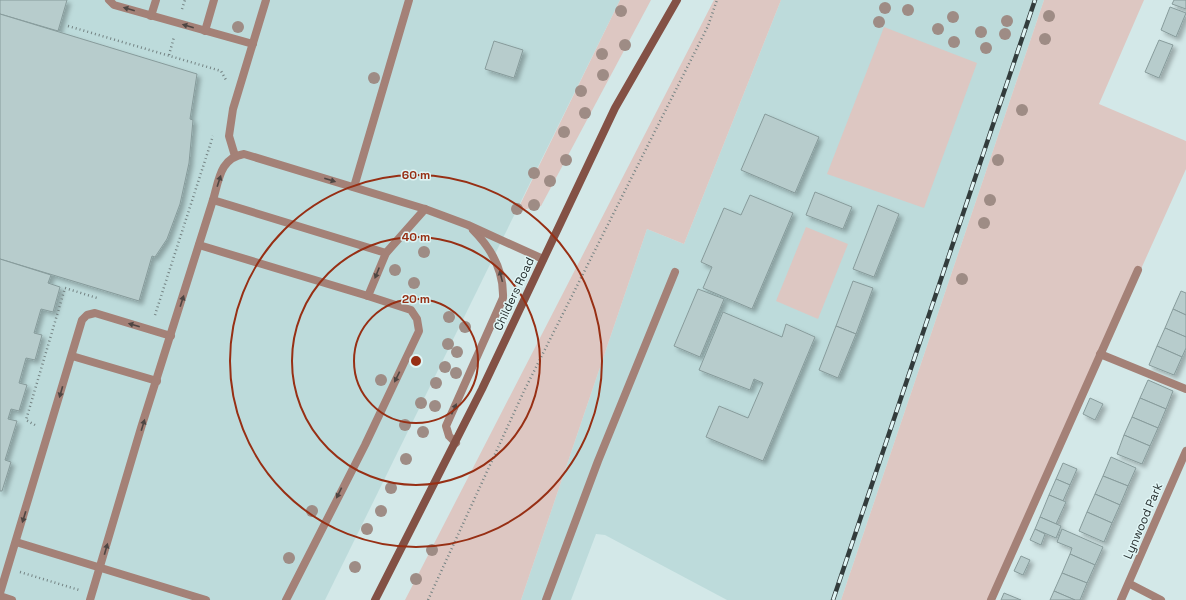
<svg xmlns="http://www.w3.org/2000/svg" width="1186" height="600" viewBox="0 0 1186 600" font-family="'Space Grotesk',sans-serif">
<defs>
<filter id="shadow"><feDropShadow dx="3.5" dy="3.5" stdDeviation="2" flood-color="#0004"/></filter>
</defs>
<rect width="100%" height="100%" fill="#d3e8e8"/>
<g fill="#bddbdb">
<path d="M 0,0 L 620,0 L 325,600 L 0,600 Z"/>
<path d="M 781,0 L 1044,0 L 841,600 L 727,600 L 605,535 L 596,534 L 571,600 L 521,600 L 647,229 L 684,244 Z"/>
</g>
<g fill="#ddc7c2">
<path d="M 620,0 L 651,0 L 541,206 L 517,211 Z"/>
<path d="M 714,0 L 781,0 L 684,244 L 647,229 L 521,600 L 405,600 Z"/>
<path d="M 1044,0 L 1144,0 L 1099,104 L 1186,141 L 1186,169 L 992,600 L 841,600 Z"/>
<path d="M 884,27 L 977,63 L 924,208 L 827,174 Z"/>
<path d="M 806,227 L 848,244 L 818,319 L 776,301 Z"/>
</g>
<g fill="#b7cccc" stroke="#879b9b" filter="url(#shadow)">
<path d="M 0,0 L 67,0 L 58,31 L 0,14 Z"/>
<path d="M 1174,0 L 1186,0 L 1186,9 L 1172,4 Z"/>
<path d="M 1170,7 L 1186,13 L 1176,37 L 1161,30 Z"/>
<path d="M 0,14 L 197,74 L 190,119 L 193,120 L 189,163 L 180,204 L 167,239 L 155,257 L 152,256 L 139,301 L 0,259 Z"/>
<path d="M 1159,40 L 1173,45 L 1159,78 L 1145,72 Z"/>
<path d="M 494,41 L 523,50 L 514,78 L 485,69 Z"/>
<path d="M 765,114 L 819,137 L 795,193 L 741,170 Z"/>
<path d="M 815,192 L 852,207 L 843,229 L 806,215 Z"/>
<path d="M 750,195 L 793,213 L 752,309 L 703,288 L 712,267 L 701,262 L 724,208 L 741,215 Z"/>
<path d="M 878,205 L 899,214 L 874,277 L 853,269 Z"/>
<path d="M 0,259 L 51,275 L 48,283 L 60,287 L 53,312 L 41,309 L 34,333 L 42,335 L 35,360 L 26,358 L 19,383 L 27,385 L 19,411 L 11,409 L 8,419 L 17,421 L 5,460 L 11,462 L 2,491 L 0,491 Z"/>
<path d="M 853,281 L 873,288 L 856,334 L 836,326 Z"/>
<path d="M 698,289 L 724,299 L 700,357 L 674,346 Z"/>
<path d="M 1181,291 L 1186,293 L 1186,315 L 1173,309 Z"/>
<path d="M 1173,309 L 1186,315 L 1186,337 L 1165,328 Z"/>
<path d="M 723,312 L 782,337 L 786,324 L 815,337 L 763,461 L 706,437 L 719,406 L 748,418 L 763,383 L 754,379 L 750,390 L 699,370 Z"/>
<path d="M 836,326 L 856,334 L 838,378 L 819,370 Z"/>
<path d="M 1165,328 L 1186,337 L 1186,348 L 1182,357 L 1157,346 Z"/>
<path d="M 1157,346 L 1182,357 L 1174,375 L 1149,365 Z"/>
<path d="M 1148,380 L 1173,391 L 1166,409 L 1140,398 Z"/>
<path d="M 1090,398 L 1103,404 L 1095,420 L 1083,414 Z"/>
<path d="M 1140,398 L 1166,409 L 1158,428 L 1132,417 Z"/>
<path d="M 1132,417 L 1158,428 L 1150,446 L 1124,435 Z"/>
<path d="M 1124,435 L 1150,446 L 1142,464 L 1117,454 Z"/>
<path d="M 1111,457 L 1136,468 L 1128,486 L 1103,476 Z"/>
<path d="M 1063,463 L 1077,469 L 1070,485 L 1056,479 Z"/>
<path d="M 1103,476 L 1128,486 L 1120,505 L 1095,494 Z"/>
<path d="M 1056,479 L 1070,485 L 1063,501 L 1049,495 Z"/>
<path d="M 1095,494 L 1120,505 L 1112,523 L 1087,512 Z"/>
<path d="M 1049,495 L 1066,502 L 1056,524 L 1040,517 Z"/>
<path d="M 1087,512 L 1112,523 L 1104,542 L 1079,531 Z"/>
<path d="M 1040,517 L 1061,526 L 1056,538 L 1035,529 Z"/>
<path d="M 1035,529 L 1045,534 L 1041,545 L 1030,540 Z"/>
<path d="M 1062,529 L 1103,547 L 1095,565 L 1070,554 L 1072,548 L 1057,542 Z"/>
<path d="M 1070,554 L 1095,565 L 1087,583 L 1062,573 Z"/>
<path d="M 1021,556 L 1030,560 L 1023,575 L 1014,571 Z"/>
<path d="M 1062,573 L 1087,583 L 1080,600 L 1075,600 L 1054,591 Z"/>
<path d="M 1054,591 L 1075,600 L 1050,600 Z"/>
<path d="M 1004,593 L 1021,600 L 1001,600 Z"/>
</g>
<g fill="none" stroke-linecap="round" stroke-linejoin="round">
<g stroke="#748383" stroke-width="2.5" stroke-dasharray="1 3" stroke-linecap="butt">
<path d="M 182,9 L 185,0"/>
<path d="M 68,26 L 221,71 L 226,80"/>
<path d="M 169,55 L 174,37"/>
<path d="M 155,315 L 213,136"/>
<path d="M 35,425 L 26,420 L 65,288 L 97,298"/>
<path d="M 20,572 L 79,590"/>
<path d="M 428,600 L 524,391 L 708,26 L 717,0"/>
</g>
<g stroke="#a48177" stroke-width="8">
<path d="M 109,0 L 114,5 L 253,44"/>
<path d="M 151,16 L 156,0"/>
<path d="M 205,31 L 214,0"/>
<path d="M 235,156 L 229,136 L 233,109 L 266,0"/>
<path d="M 354,187 L 409,0"/>
<path d="M 213,200 L 386,253"/>
<path d="M 199,245 L 368,296"/>
<path d="M 1100,354 L 1186,389"/>
<path d="M 72,356 L 157,381"/>
<path d="M 456,443 L 449,436 L 446,426 L 503,298 C 504,271 492,249 473,230"/>
<path d="M 16,542 L 206,600"/>
<path d="M 0,593 L 82,320 L 87,315 L 95,313 L 171,336"/>
<path d="M 0,596 L 12,600"/>
<path d="M 90,600 L 141,428 L 213,200 C 219,180 220,158 244,154 L 425,209 L 468,225 L 543,259"/>
<path d="M 286,600 L 365,445 L 419,331 L 417,319 L 411,310 L 368,296 L 386,253 L 425,209"/>
<path d="M 546,600 L 598,461 L 675,272"/>
<path d="M 991,600 L 1138,270"/>
</g>
<g stroke="#a48177" stroke-width="8">
<path d="M 1130,584 L 1161,600"/>
<path d="M 1121,600 L 1186,451"/>
</g>
<path stroke="#835145" stroke-width="8" d="M 375,600 L 482,389 L 615,108 L 677,0"/>
<defs>
<path id="rail" d="M 833,600 L 1035,0"/>
</defs>
<use href="#rail" stroke="#323c3c" stroke-width="4.5"/>
<use href="#rail" stroke="#e0f5f5" stroke-width="3" stroke-dasharray="9" stroke-linecap="butt"/>
</g>
<g fill="#9e8c85">
<circle cx="885" cy="8" r="6"/>
<circle cx="908" cy="10" r="6"/>
<circle cx="621" cy="11" r="6"/>
<circle cx="1049" cy="16" r="6"/>
<circle cx="953" cy="17" r="6"/>
<circle cx="1007" cy="21" r="6"/>
<circle cx="879" cy="22" r="6"/>
<circle cx="238" cy="27" r="6"/>
<circle cx="938" cy="29" r="6"/>
<circle cx="981" cy="32" r="6"/>
<circle cx="1005" cy="34" r="6"/>
<circle cx="1045" cy="39" r="6"/>
<circle cx="954" cy="42" r="6"/>
<circle cx="625" cy="45" r="6"/>
<circle cx="986" cy="48" r="6"/>
<circle cx="602" cy="54" r="6"/>
<circle cx="603" cy="75" r="6"/>
<circle cx="374" cy="78" r="6"/>
<circle cx="581" cy="91" r="6"/>
<circle cx="1022" cy="110" r="6"/>
<circle cx="585" cy="113" r="6"/>
<circle cx="564" cy="132" r="6"/>
<circle cx="566" cy="160" r="6"/>
<circle cx="998" cy="160" r="6"/>
<circle cx="534" cy="173" r="6"/>
<circle cx="550" cy="181" r="6"/>
<circle cx="990" cy="200" r="6"/>
<circle cx="534" cy="205" r="6"/>
<circle cx="517" cy="209" r="6"/>
<circle cx="984" cy="223" r="6"/>
<circle cx="424" cy="252" r="6"/>
<circle cx="395" cy="270" r="6"/>
<circle cx="962" cy="279" r="6"/>
<circle cx="414" cy="283" r="6"/>
<circle cx="449" cy="317" r="6"/>
<circle cx="465" cy="327" r="6"/>
<circle cx="448" cy="344" r="6"/>
<circle cx="457" cy="352" r="6"/>
<circle cx="445" cy="367" r="6"/>
<circle cx="456" cy="373" r="6"/>
<circle cx="381" cy="380" r="6"/>
<circle cx="436" cy="383" r="6"/>
<circle cx="421" cy="403" r="6"/>
<circle cx="435" cy="406" r="6"/>
<circle cx="405" cy="425" r="6"/>
<circle cx="423" cy="432" r="6"/>
<circle cx="406" cy="459" r="6"/>
<circle cx="391" cy="488" r="6"/>
<circle cx="312" cy="511" r="6"/>
<circle cx="381" cy="511" r="6"/>
<circle cx="367" cy="529" r="6"/>
<circle cx="432" cy="550" r="6"/>
<circle cx="289" cy="558" r="6"/>
<circle cx="355" cy="567" r="6"/>
<circle cx="416" cy="579" r="6"/>
</g>
<defs><path id="oneway-solid" d="M-6-.8H1V-3.2L6.5 0L1 3.2V.8H-6Z"/></defs>
<g fill="#4e4643">
<use href="#oneway-solid" transform="translate(129 9) rotate(-164)"/>
<use href="#oneway-solid" transform="translate(188 26) rotate(-164)"/>
<use href="#oneway-solid" transform="translate(330 180) rotate(17)"/>
<use href="#oneway-solid" transform="translate(219 181) rotate(-72)"/>
<use href="#oneway-solid" transform="translate(377 273) rotate(112)"/>
<use href="#oneway-solid" transform="translate(501 276) rotate(-104)"/>
<use href="#oneway-solid" transform="translate(182 301) rotate(-72)"/>
<use href="#oneway-solid" transform="translate(134 325) rotate(-164)"/>
<use href="#oneway-solid" transform="translate(397 377) rotate(116)"/>
<use href="#oneway-solid" transform="translate(61 392) rotate(106)"/>
<use href="#oneway-solid" transform="translate(454 409) rotate(-65)"/>
<use href="#oneway-solid" transform="translate(143 425) rotate(-73)"/>
<use href="#oneway-solid" transform="translate(339 493) rotate(116)"/>
<use href="#oneway-solid" transform="translate(24 517) rotate(107)"/>
<use href="#oneway-solid" transform="translate(106 549) rotate(-74)"/>
</g>
<g fill="none" stroke="#972f14" stroke-width="2">
<circle cx="416" cy="361" r="62"/>
<circle cx="416" cy="361" r="124"/>
<circle cx="416" cy="361" r="186"/>
</g>
<g text-anchor="middle" dominant-baseline="central" stroke-width="3" stroke-linejoin="round" paint-order="stroke">
<g font-size="12" fill="#1f2727" stroke="#e0f5f5">
<text transform="translate(514 294) rotate(-65)">Childers Road</text>
<text transform="translate(1143 521) rotate(-67)">Lynwood Park</text>
</g>
</g>
<circle cx="416" cy="361" r="6" fill="#972f14" stroke="#e0f5f5" stroke-width="2"/>
<g font-size="12" text-anchor="middle" font-weight="bold" fill="#972f14" stroke="#e0f5f5" stroke-width="3" stroke-linejoin="round" paint-order="stroke">
<text x="416" y="179">60 m</text>
<text x="416" y="241">40 m</text>
<text x="416" y="303">20 m</text>
</g>
</svg>
